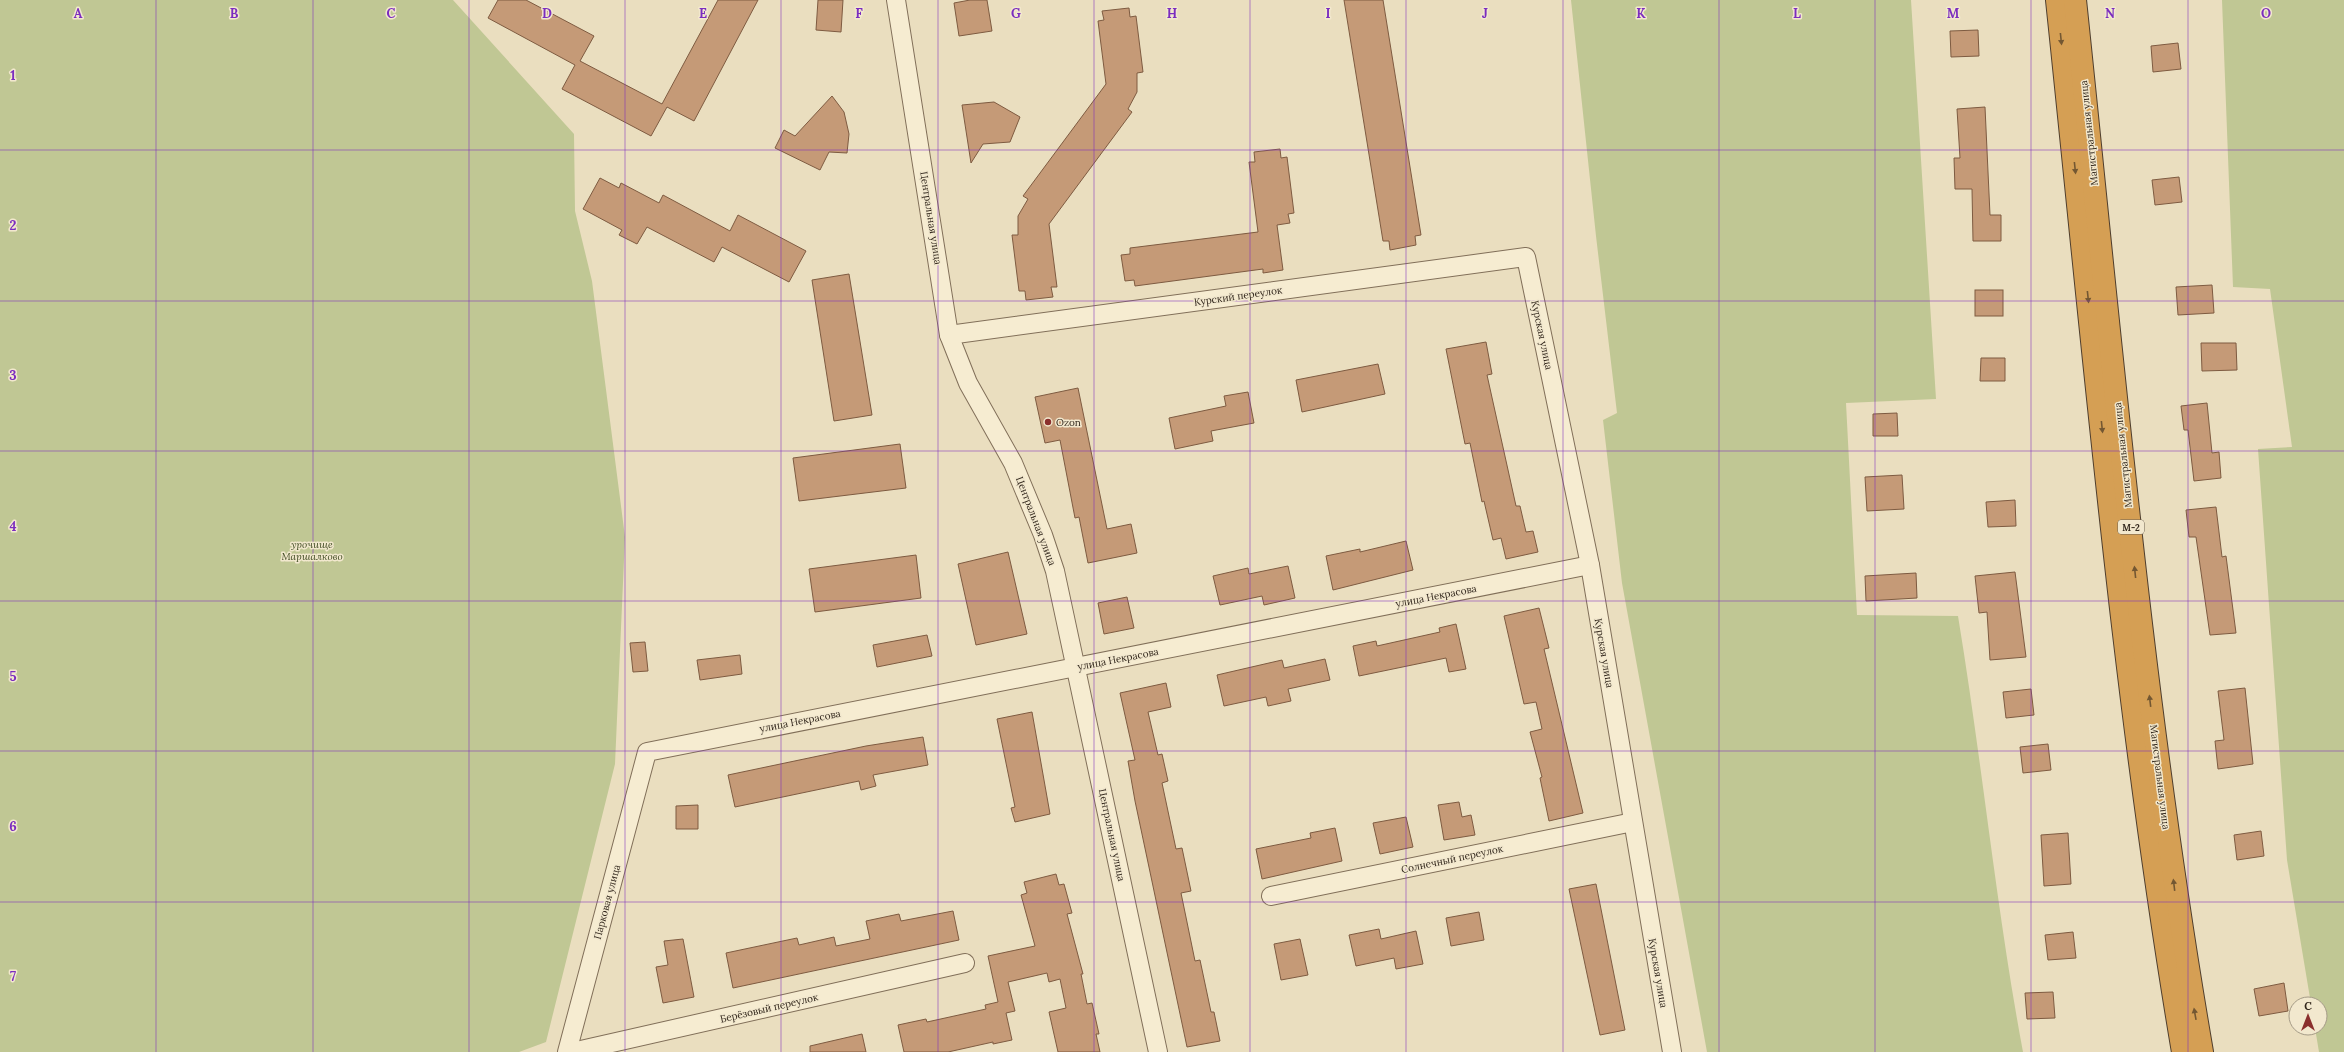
<svg xmlns="http://www.w3.org/2000/svg" width="2344" height="1052" viewBox="0 0 2344 1052" font-family="Lora,serif">
<rect width="100%" height="100%" fill="#eadebf"/>
<g fill="#c0c794">
<path d="M 0,0 L 453,0 L 574,134 L 575,211 L 592,281 L 625,537 L 615,764 L 546,1042 L 519,1052 L 0,1052 Z"/>
<path d="M 1571,0 L 1911,0 L 1936,399 L 1846,403 L 1857,615 L 1958,616 C 1982,761 1996,908 2023,1052 L 1707,1052 L 1622,583 L 1603,420 L 1617,413 L 1596,236 Z"/>
<path d="M 2222,0 L 2344,0 L 2344,1052 L 2319,1052 L 2315,1028 L 2320,1028 L 2320,1004 L 2311,1004 L 2287,860 L 2258,449 L 2292,447 L 2270,289 L 2233,287 Z"/>
</g>
<g fill="#c59a77" stroke="#7e5b41">
<path d="M 498,0 L 526,0 L 594,36 L 580,61 L 662,104 L 718,0 L 758,0 L 694,121 L 667,107 L 651,136 L 562,89 L 575,65 L 488,18 Z"/>
<path d="M 818,0 L 843,0 L 841,32 L 816,30 Z"/>
<path d="M 970,0 L 987,0 L 992,31 L 959,36 L 954,3 Z"/>
<path d="M 1344,0 L 1383,0 L 1421,235 L 1415,236 L 1416,245 L 1390,250 L 1389,241 L 1383,241 Z"/>
<path d="M 1129,8 L 1130,17 L 1136,16 L 1143,72 L 1137,73 L 1137,92 L 1128,109 L 1132,112 L 1049,224 L 1057,287 L 1051,287 L 1053,297 L 1026,300 L 1025,291 L 1019,291 L 1012,235 L 1018,235 L 1018,216 L 1028,199 L 1023,196 L 1106,84 L 1098,21 L 1104,20 L 1102,11 Z"/>
<path d="M 1978,30 L 1979,56 L 1951,57 L 1950,31 Z"/>
<path d="M 2178,43 L 2181,69 L 2153,72 L 2151,46 Z"/>
<path d="M 832,96 L 844,112 L 849,134 L 847,153 L 829,152 L 820,170 L 775,148 L 784,130 L 795,136 Z"/>
<path d="M 994,102 L 1020,117 L 1010,142 L 983,144 L 971,163 L 962,105 Z"/>
<path d="M 1985,107 L 1990,215 L 2001,215 L 2001,241 L 1973,241 L 1972,189 L 1955,189 L 1954,158 L 1960,158 L 1957,109 Z"/>
<path d="M 1280,149 L 1281,158 L 1287,157 L 1294,213 L 1288,214 L 1290,223 L 1277,225 L 1283,270 L 1263,273 L 1263,269 L 1135,286 L 1134,280 L 1125,281 L 1121,255 L 1130,254 L 1130,248 L 1258,232 L 1249,162 L 1255,162 L 1254,152 Z"/>
<path d="M 2179,177 L 2182,202 L 2155,205 L 2152,180 Z"/>
<path d="M 600,178 L 619,188 L 621,183 L 659,203 L 663,195 L 730,231 L 738,215 L 806,251 L 789,282 L 722,247 L 714,262 L 647,227 L 637,244 L 619,235 L 622,230 L 583,209 Z"/>
<path d="M 849,274 L 872,415 L 834,421 L 812,280 Z"/>
<path d="M 2212,285 L 2214,313 L 2178,315 L 2176,287 Z"/>
<rect x="1975" y="290" width="28" height="26"/>
<path d="M 1486,342 L 1492,374 L 1487,375 L 1516,506 L 1520,506 L 1526,532 L 1533,531 L 1538,552 L 1506,559 L 1501,538 L 1493,540 L 1484,501 L 1482,502 L 1470,443 L 1465,444 L 1446,349 Z"/>
<path d="M 2201,343 L 2236,343 L 2237,370 L 2202,371 Z"/>
<path d="M 1981,358 L 2005,358 L 2005,381 L 1980,381 Z"/>
<path d="M 1378,364 L 1385,394 L 1302,412 L 1296,380 Z"/>
<path d="M 1078,388 L 1107,529 L 1131,524 L 1137,553 L 1088,563 L 1079,517 L 1075,518 L 1060,440 L 1045,443 L 1035,397 Z"/>
<path d="M 1248,392 L 1254,423 L 1211,431 L 1213,441 L 1175,449 L 1169,418 L 1226,406 L 1224,396 Z"/>
<path d="M 2207,403 L 2212,453 L 2219,452 L 2221,478 L 2194,481 L 2188,430 L 2184,430 L 2181,406 Z"/>
<path d="M 1897,413 L 1898,436 L 1873,436 L 1873,414 Z"/>
<path d="M 900,444 L 906,488 L 799,501 L 793,458 Z"/>
<path d="M 1902,475 L 1904,509 L 1867,511 L 1865,477 Z"/>
<path d="M 2015,500 L 2016,526 L 1988,527 L 1986,502 Z"/>
<path d="M 2216,507 L 2222,557 L 2226,556 L 2236,633 L 2210,635 L 2196,537 L 2189,537 L 2186,510 Z"/>
<path d="M 1406,541 L 1413,570 L 1333,590 L 1326,556 L 1360,549 L 1360,552 Z"/>
<path d="M 1008,552 L 1027,634 L 976,645 L 958,564 Z"/>
<path d="M 916,555 L 921,598 L 815,612 L 809,569 Z"/>
<path d="M 1288,566 L 1295,598 L 1264,605 L 1262,596 L 1220,605 L 1213,576 L 1248,568 L 1249,574 Z"/>
<path d="M 2015,572 L 2026,657 L 1990,660 L 1987,612 L 1979,613 L 1975,576 Z"/>
<path d="M 1916,573 L 1917,598 L 1866,601 L 1865,576 Z"/>
<path d="M 1127,597 L 1134,628 L 1104,634 L 1098,603 Z"/>
<path d="M 1539,608 L 1549,648 L 1544,649 L 1583,813 L 1549,821 L 1540,778 L 1542,777 L 1530,732 L 1542,729 L 1536,702 L 1524,704 L 1504,616 Z"/>
<path d="M 1456,624 L 1466,669 L 1449,672 L 1446,658 L 1359,676 L 1353,646 L 1376,641 L 1377,646 L 1440,632 L 1439,628 Z"/>
<path d="M 927,635 L 932,656 L 877,667 L 873,645 Z"/>
<path d="M 645,642 L 648,671 L 633,672 L 630,643 Z"/>
<path d="M 740,655 L 742,674 L 700,680 L 697,660 Z"/>
<path d="M 1325,659 L 1330,680 L 1288,689 L 1291,701 L 1268,706 L 1266,697 L 1224,706 L 1217,675 L 1282,660 L 1284,668 Z"/>
<path d="M 1166,683 L 1171,707 L 1148,712 L 1158,755 L 1162,754 L 1168,781 L 1162,783 L 1176,849 L 1182,848 L 1191,891 L 1181,893 L 1195,961 L 1200,960 L 1211,1012 L 1214,1012 L 1220,1041 L 1187,1047 L 1135,801 L 1128,761 L 1135,760 L 1120,693 Z"/>
<path d="M 2245,688 L 2253,764 L 2218,769 L 2215,741 L 2224,740 L 2218,691 Z"/>
<path d="M 2031,689 L 2034,715 L 2006,718 L 2003,692 Z"/>
<path d="M 1032,712 L 1050,814 L 1015,822 L 1011,808 L 1015,807 L 997,719 Z"/>
<path d="M 923,737 L 928,765 L 873,775 L 876,786 L 861,790 L 859,781 L 735,807 L 728,775 L 866,746 Z"/>
<path d="M 2048,744 L 2051,770 L 2023,773 L 2020,747 Z"/>
<path d="M 1459,802 L 1462,817 L 1471,815 L 1475,835 L 1444,840 L 1438,805 Z"/>
<path d="M 698,805 L 698,829 L 676,829 L 676,806 Z"/>
<path d="M 1406,817 L 1413,847 L 1380,854 L 1373,823 Z"/>
<path d="M 1335,828 L 1342,861 L 1262,879 L 1256,849 L 1311,838 L 1310,833 Z"/>
<path d="M 2261,831 L 2264,856 L 2237,860 L 2234,835 Z"/>
<path d="M 2068,833 L 2071,884 L 2044,886 L 2041,835 Z"/>
<path d="M 1056,874 L 1059,885 L 1064,884 L 1072,913 L 1067,914 L 1083,974 L 1081,974 L 1087,1004 L 1092,1003 L 1099,1034 L 1096,1034 L 1100,1052 L 1058,1052 L 1049,1012 L 1066,1008 L 1060,979 L 1049,982 L 1047,973 L 1008,982 L 1015,1011 L 1006,1013 L 1012,1040 L 993,1044 L 993,1042 L 948,1052 L 904,1052 L 898,1025 L 926,1019 L 927,1022 L 986,1009 L 985,1005 L 998,1002 L 988,956 L 1035,946 L 1021,895 L 1027,893 L 1024,882 Z"/>
<path d="M 1596,884 L 1625,1030 L 1600,1035 L 1569,889 Z"/>
<path d="M 953,911 L 959,940 L 733,988 L 726,953 L 797,938 L 799,945 L 834,937 L 836,946 L 870,939 L 866,921 L 899,914 L 901,921 Z"/>
<path d="M 1479,912 L 1484,940 L 1451,946 L 1446,918 Z"/>
<path d="M 1379,929 L 1381,939 L 1416,931 L 1423,964 L 1396,969 L 1394,958 L 1356,966 L 1349,935 Z"/>
<path d="M 2073,932 L 2076,958 L 2048,960 L 2045,935 Z"/>
<path d="M 683,939 L 694,997 L 663,1003 L 656,967 L 668,965 L 664,941 Z"/>
<path d="M 1300,939 L 1308,975 L 1281,980 L 1274,944 Z"/>
<path d="M 2284,983 L 2288,1011 L 2259,1016 L 2254,989 Z"/>
<path d="M 2053,992 L 2055,1018 L 2027,1019 L 2025,993 Z"/>
<path d="M 862,1034 L 866,1052 L 810,1052 L 810,1046 Z"/>
</g>
<g fill="none" stroke-linecap="round" stroke-linejoin="round">
<defs>
<g id="street">
<path d="M 896,0 L 949,335 L 968,383 L 1013,463 L 1043,535 L 1055,571 L 1158,1052"/>
<path d="M 949,335 L 1526,257 L 1590,565 L 1672,1052"/>
<path d="M 1271,896 L 1633,822"/>
<path d="M 567,1052 L 647,752 L 1590,565"/>
<path d="M 572,1052 L 965,963"/>
</g>
<g id="highway">
<path d="M 2057,0 C 2094,351 2124,704 2183,1052"/>
<path d="M 2075,0 C 2112,351 2142,704 2202,1052"/>
</g>
</defs>
<use href="#street" stroke="#816f59" stroke-width="20"/>
<use href="#highway" stroke="#4f3e2d" stroke-width="24"/>
<use href="#street" stroke="#f6ecd1" stroke-width="18"/>
<use href="#highway" stroke="#d59f54" stroke-width="22"/>
</g>
<defs><path id="oneway-solid" d="M-6-.8H1V-3.2L6.5 0L1 3.2V.8H-6Z"/></defs>
<g fill="#735732">
<use href="#oneway-solid" transform="translate(2061 39) rotate(84)"/>
<use href="#oneway-solid" transform="translate(2075 168) rotate(84)"/>
<use href="#oneway-solid" transform="translate(2088 297) rotate(84)"/>
<use href="#oneway-solid" transform="translate(2102 427) rotate(84)"/>
<use href="#oneway-solid" transform="translate(2135 572) rotate(-96)"/>
<use href="#oneway-solid" transform="translate(2150 701) rotate(-97)"/>
<use href="#oneway-solid" transform="translate(2174 885) rotate(-97)"/>
<use href="#oneway-solid" transform="translate(2195 1014) rotate(-100)"/>
</g>
<path fill="none" stroke="#7b2cbf" stroke-width="1" stroke-opacity="0.55" d="M 156,0 L 156,1052M 313,0 L 313,1052M 469,0 L 469,1052M 625,0 L 625,1052M 781,0 L 781,1052M 938,0 L 938,1052M 1094,0 L 1094,1052M 1250,0 L 1250,1052M 1406,0 L 1406,1052M 1563,0 L 1563,1052M 1719,0 L 1719,1052M 1875,0 L 1875,1052M 2031,0 L 2031,1052M 2188,0 L 2188,1052M 0,150 L 2344,150M 0,301 L 2344,301M 0,451 L 2344,451M 0,601 L 2344,601M 0,751 L 2344,751M 0,902 L 2344,902"/>
<circle fill="#8b2f2d" stroke="#f2e8ce" stroke-width="1.5" cx="1048" cy="422" r="4"/>
<g text-anchor="middle" dominant-baseline="central" stroke-width="3" stroke-linejoin="round" paint-order="stroke">
<rect fill="#f2e8ce" stroke="#6c6151" stroke-width="1" x="2118" y="520" width="26" height="14" rx="3"/>
<g font-size="9" font-weight="bold" fill="#32271c">
<text x="2131" y="527">М-2</text>
</g>
<g font-size="10" fill="#32271c" stroke="#f2e8ce">
<text transform="translate(2089 133) rotate(-96)">Магистральная улица</text>
<text transform="translate(931 218) rotate(81)">Центральная улица</text>
<text transform="translate(1238 296) rotate(-8)">Курский переулок</text>
<text transform="translate(1542 335) rotate(78)">Курская улица</text>
<text transform="translate(2123 455) rotate(-96)">Магистральная улица</text>
<text transform="translate(1036 521) rotate(69)">Центральная улица</text>
<text transform="translate(1436 596) rotate(-11)">улица Некрасова</text>
<text transform="translate(1604 653) rotate(80)">Курская улица</text>
<text transform="translate(1118 659) rotate(-11)">улица Некрасова</text>
<text transform="translate(800 721) rotate(-11)">улица Некрасова</text>
<text transform="translate(2160 777) rotate(83)">Магистральная улица</text>
<text transform="translate(1112 835) rotate(78)">Центральная улица</text>
<text transform="translate(1452 859) rotate(-12)">Солнечный переулок</text>
<text transform="translate(607 902) rotate(-75)">Парковая улица</text>
<text transform="translate(1658 973) rotate(80)">Курская улица</text>
<text transform="translate(769 1008) rotate(-13)">Берёзовый переулок</text>
</g>
<g font-size="10" fill="#32271c" stroke="#f2e8ce" text-anchor="start">
<text x="1056" y="422">Ozon</text>
</g>
<g font-size="10" font-style="italic" fill="#424d24" stroke="#f2e8ce">
<text x="312" y="544">урочище<tspan x="312" dy="12">Маршалково</tspan></text>
</g>
</g>
<g font-size="13" text-anchor="middle" font-weight="bold" fill="#7b2cbf" stroke="#f2e8ce" stroke-width="3" stroke-linejoin="round" paint-order="stroke">
<text x="78" y="18">A</text>
<text x="234" y="18">B</text>
<text x="391" y="18">C</text>
<text x="547" y="18">D</text>
<text x="703" y="18">E</text>
<text x="859" y="18">F</text>
<text x="1016" y="18">G</text>
<text x="1172" y="18">H</text>
<text x="1328" y="18">I</text>
<text x="1485" y="18">J</text>
<text x="1641" y="18">K</text>
<text x="1797" y="18">L</text>
<text x="1953" y="18">M</text>
<text x="2110" y="18">N</text>
<text x="2266" y="18">O</text>
<text x="13" y="80">1</text>
<text x="13" y="230">2</text>
<text x="13" y="380">3</text>
<text x="13" y="531">4</text>
<text x="13" y="681">5</text>
<text x="13" y="831">6</text>
<text x="13" y="981">7</text>
</g>
<g transform="translate(2308 1016)"><circle r="19" fill="#f2e8ce" stroke="#a59b87"/>
<path d="M0-3L7 15L0 10L-7 15Z" fill="#8b2f2d"/>
<text y="-6" font-size="11" font-weight="bold" text-anchor="middle" fill="#32271c">С</text>
</g>
</svg>
